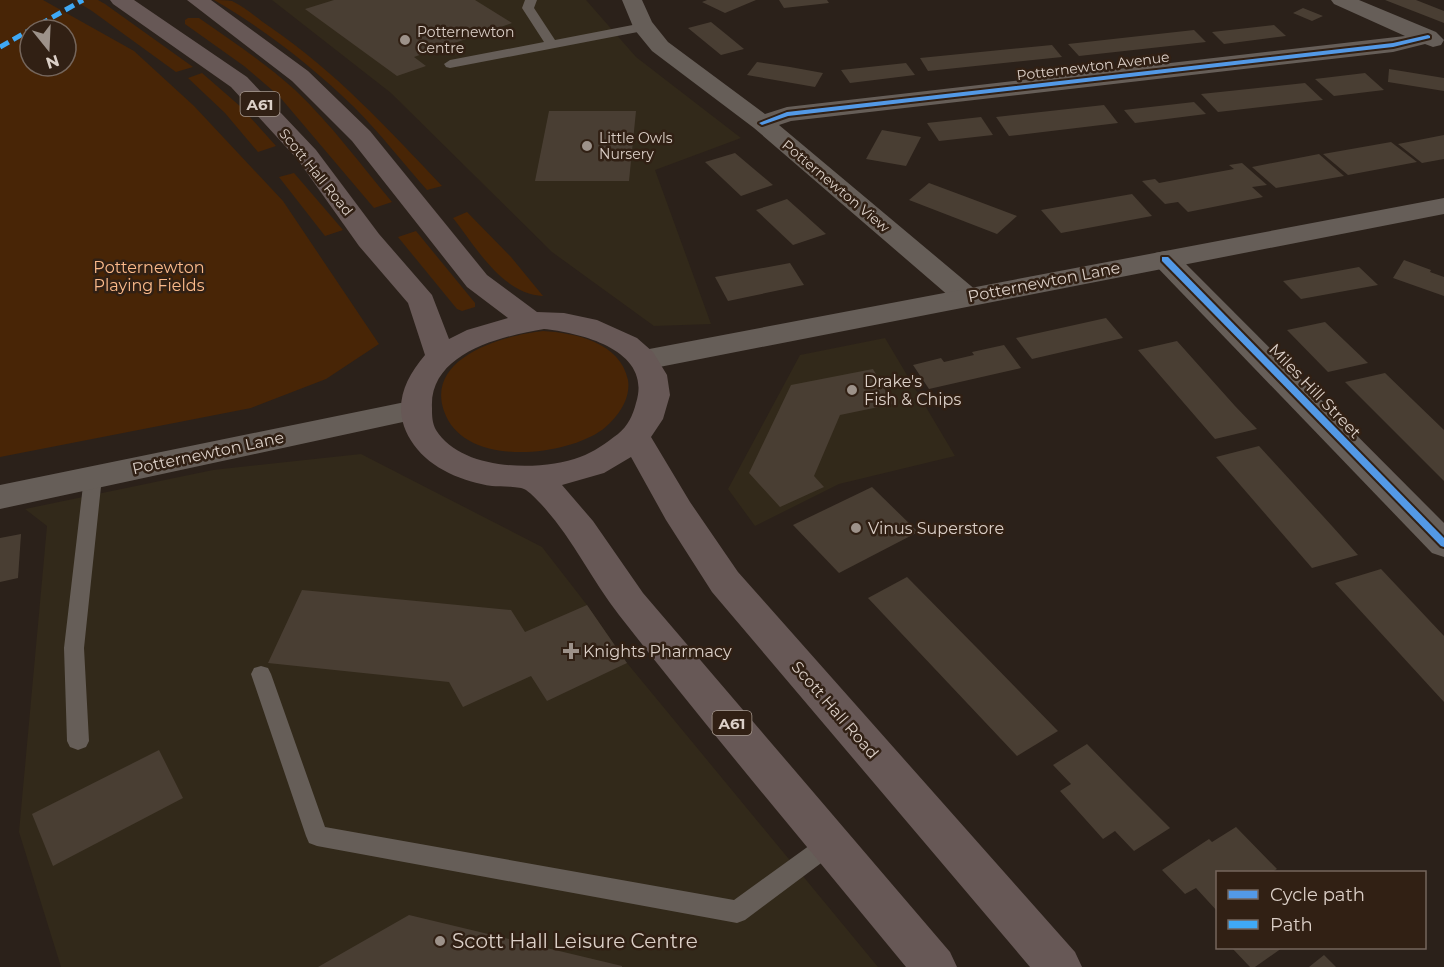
<svg xmlns="http://www.w3.org/2000/svg" width="1444" height="967" viewBox="0 0 1444 967" font-family="Montserrat,sans-serif">
<rect width="100%" height="100%" fill="#2b211a"/>
<g fill="#32291a">
<path d="M 272,0 L 586,0 L 636,57 L 741,138 L 655,170 L 711,324 L 654,326 L 552,252 L 391,93 Z"/>
<path d="M 885,338 L 955,456 L 839,484 L 755,526 L 728,489 L 800,355 Z"/>
<path d="M 361,454 L 542,547 L 587,605 L 627,663 L 878,967 L 61,967 L 19,832 L 47,526 L 25,509 L 213,470 Z"/>
</g>
<g fill="#482506" fill-rule="evenodd">
<path d="M 0,0 L 43,0 L 134,51 L 194,106 L 283,201 L 379,344 L 326,379 L 251,408 L 0,457 ZM 30,30 L 66,30 L 66,66 L 30,66 Z"/>
<path d="M 74,0 L 98,0 L 105,4 L 193,67 L 176,72 L 92,11 Z"/>
<path d="M 214,0 C 220,0 227,0 232,1 C 245,7 258,19 270,27 C 335,71 388,129 442,186 L 427,190 C 403,163 380,133 354,107 C 312,66 264,29 214,0 Z"/>
<path d="M 188,18 L 199,18 C 232,41 265,63 295,90 C 331,124 361,165 392,202 L 374,208 L 279,96 L 244,66 L 185,24 L 185,20 Z"/>
<path d="M 202,73 L 241,107 L 276,146 L 258,152 L 225,113 L 188,78 Z"/>
<path d="M 294,173 L 343,230 L 325,236 L 279,177 Z"/>
<path d="M 467,212 L 511,257 L 543,296 C 502,294 476,247 453,218 Z"/>
<path d="M 416,231 L 475,303 L 475,307 L 462,311 L 457,309 L 398,237 Z"/>
<path d="M 543,331 C 575,333 620,342 628,380 C 631,400 617,418 602,430 C 564,457 463,468 444,411 C 425,357 505,335 543,331 Z"/>
</g>
<g fill="#493e33">
<path d="M 334,0 L 475,0 L 512,23 L 414,57 L 426,66 L 397,76 L 305,9 Z"/>
<path d="M 707,0 L 756,0 L 725,13 L 702,2 Z"/>
<path d="M 779,0 L 827,0 L 829,3 L 784,8 Z"/>
<path d="M 1385,0 L 1416,0 L 1444,11 L 1444,23 Z"/>
<path d="M 1303,8 L 1323,16 L 1312,21 L 1293,13 Z"/>
<path d="M 711,22 L 727,35 L 744,49 L 721,55 L 688,28 Z"/>
<path d="M 1274,25 L 1286,36 L 1224,44 L 1212,32 Z"/>
<path d="M 1194,30 L 1206,42 L 1079,56 L 1068,44 Z"/>
<path d="M 1052,45 L 1062,57 L 928,71 L 920,58 Z"/>
<path d="M 757,62 L 790,67 L 823,73 L 815,87 L 747,75 Z"/>
<path d="M 906,63 L 915,75 L 850,83 L 841,70 Z"/>
<path d="M 1389,69 L 1444,78 L 1444,91 L 1388,82 Z"/>
<path d="M 1365,73 L 1384,90 L 1334,96 L 1315,79 Z"/>
<path d="M 1305,83 L 1323,100 L 1218,112 L 1201,94 Z"/>
<path d="M 1194,102 L 1206,114 L 1135,123 L 1124,110 Z"/>
<path d="M 1104,105 L 1118,123 L 1009,136 L 996,117 Z"/>
<path d="M 549,111 L 636,111 L 629,181 L 535,181 Z"/>
<path d="M 981,117 L 993,135 L 939,141 L 927,123 Z"/>
<path d="M 882,130 L 921,137 L 906,166 L 866,159 Z"/>
<path d="M 1444,135 L 1444,159 L 1422,163 L 1398,144 Z"/>
<path d="M 1391,142 L 1417,162 L 1348,175 L 1323,154 Z"/>
<path d="M 735,153 L 773,185 L 741,196 L 705,162 Z"/>
<path d="M 1319,154 L 1344,176 L 1276,188 L 1252,167 Z"/>
<path d="M 1242,163 L 1267,185 L 1252,187 L 1263,197 L 1188,212 L 1178,202 L 1165,204 L 1142,181 L 1155,179 L 1159,183 L 1196,176 L 1234,169 L 1229,165 Z"/>
<path d="M 929,183 L 972,199 L 1017,216 L 997,234 L 909,200 Z"/>
<path d="M 1132,194 L 1152,216 L 1061,233 L 1041,210 Z"/>
<path d="M 787,199 L 806,216 L 826,234 L 793,245 L 756,210 Z"/>
<path d="M 1404,260 L 1431,270 L 1430,272 L 1444,277 L 1444,296 L 1393,278 Z"/>
<path d="M 790,263 L 804,285 L 728,301 L 715,277 Z"/>
<path d="M 1359,267 L 1378,285 L 1301,299 L 1283,281 Z"/>
<path d="M 1106,318 L 1123,338 L 1032,359 L 1016,338 Z"/>
<path d="M 1325,322 L 1346,342 L 1368,363 L 1328,372 L 1287,330 Z"/>
<path d="M 1177,341 L 1235,406 L 1257,429 L 1215,439 L 1138,350 Z"/>
<path d="M 1004,345 L 1021,368 L 929,389 L 913,365 L 941,358 L 944,362 L 974,355 L 972,352 Z"/>
<path d="M 873,369 L 893,404 L 840,415 L 814,476 L 824,487 L 780,507 L 749,473 L 791,385 Z"/>
<path d="M 1385,373 L 1444,430 L 1444,481 L 1345,382 Z"/>
<path d="M 1259,446 L 1332,526 L 1358,555 L 1312,568 L 1216,457 Z"/>
<path d="M 872,487 L 918,532 L 839,573 L 793,525 Z"/>
<path d="M 21,534 L 18,578 L 0,582 L 0,538 Z"/>
<path d="M 1381,569 L 1444,636 L 1444,702 L 1335,583 Z"/>
<path d="M 907,577 L 979,650 L 1058,731 L 1017,756 L 868,598 Z"/>
<path d="M 302,590 L 511,610 L 525,632 L 587,605 L 627,663 L 547,701 L 531,676 L 463,707 L 449,682 L 268,663 Z"/>
<path d="M 1087,744 L 1127,785 L 1170,828 L 1134,851 L 1115,831 L 1103,839 L 1060,791 L 1071,784 L 1053,765 Z"/>
<path d="M 159,750 L 183,798 L 53,866 L 32,814 Z"/>
<path d="M 1236,827 L 1277,869 L 1272,872 L 1218,872 L 1218,912 L 1196,888 L 1185,894 L 1162,870 L 1209,839 L 1212,842 Z"/>
<path d="M 409,915 L 622,966 L 622,967 L 318,967 Z"/>
<path d="M 1232,948 L 1282,948 L 1255,967 L 1250,967 Z"/>
<path d="M 1324,955 L 1336,967 L 1309,967 Z"/>
</g>
<g fill="none" stroke-linecap="round" stroke-linejoin="round">
<g fill="#665e58" fill-rule="evenodd">
<path d="M 525,0 L 537,0 L 534,8 L 555,40 L 643,23 L 649,27 L 643,31 L 450,68 L 446,67 L 444,64 L 450,60 L 544,42 L 522,8 Z"/>
<path d="M 93,471 L 99,473 L 102,477 L 84,648 L 89,741 L 86,747 L 78,750 L 70,747 L 67,741 L 64,648 L 84,477 L 87,473 Z"/>
<path d="M 261,666 L 268,668 L 271,674 L 325,827 L 734,900 L 824,835 L 832,832 L 840,835 L 843,842 L 840,849 L 745,920 L 737,923 L 317,846 L 309,843 L 306,836 L 251,674 L 254,668 Z"/>
</g>
<g fill="#665e58" fill-rule="evenodd">
<path d="M 622,0 L 642,0 L 652,22 L 668,42 L 765,114 L 787,107 L 1405,36 L 1334,4 L 1331,0 L 1359,0 L 1436,32 L 1444,40 L 1441,45 L 1433,47 L 1425,44 L 1393,52 L 791,121 L 779,125 L 977,291 L 981,297 L 977,303 L 967,306 L 957,303 L 754,128 L 652,51 L 634,29 Z"/>
<path d="M 1165,251 L 1175,253 L 1444,523 L 1444,557 L 1432,553 L 1155,265 L 1151,259 L 1155,253 Z"/>
</g>
<g fill="#665e58" fill-rule="evenodd">
<path d="M 1444,198 L 1444,214 L 644,370 L 633,367 L 629,360 L 633,353 L 644,350 Z"/>
<path d="M 415,400 L 426,403 L 431,410 L 426,417 L 0,509 L 0,485 Z"/>
</g>
<path fill="#675856" fill-rule="evenodd" d="M 110,0 L 134,0 L 247,77 L 316,150 L 379,234 L 432,295 L 449,339 L 467,330 L 508,318 L 467,287 L 352,141 L 292,81 L 187,0 L 211,0 L 308,71 L 370,131 L 487,275 L 537,312 L 564,313 L 597,320 L 637,338 L 653,352 L 667,375 L 670,395 L 663,419 L 651,437 L 690,502 L 738,572 L 1075,952 L 1082,967 L 1030,967 L 712,592 L 666,520 L 631,457 L 604,473 L 562,485 L 593,521 L 643,593 L 950,952 L 957,967 L 906,967 C 810,850 712,734 619,615 C 591,579 572,537 541,504 C 537,500 529,491 524,489 C 518,486 500,487 492,486 C 464,482 431,469 414,445 C 391,413 401,383 425,355 L 408,303 L 359,246 L 298,160 L 231,87 L 113,4 ZM 544,329 C 581,333 653,350 636,403 C 633,415 628,426 618,434 C 606,443 594,452 580,457 C 540,472 461,471 436,430 C 432,423 432,415 432,408 C 429,353 502,336 544,329 Z"/>
<path stroke="#3fa9f5" stroke-width="5" stroke-dasharray="10 5" stroke-linecap="butt" d="M 0,47 L 83,0"/>
<defs>
<g id="cycleway">
<path d="M 1428,35 L 1430,36 L 1430,38 L 1393,47 L 788,116 L 762,125 L 759,123 L 787,112 L 1393,43 Z"/>
<path d="M 1162,257 L 1168,257 L 1444,538 L 1444,547 L 1441,546 L 1162,261 Z"/>
</g>
</defs>
<use href="#cycleway" stroke="#312014" stroke-width="4"/>
<use href="#cycleway" fill="#5399e6" fill-rule="evenodd"/>
</g>
<g fill="#9d928a" stroke="#312014" stroke-width="2">
<circle cx="405" cy="40" r="6"/>
<circle cx="587" cy="146" r="6"/>
<circle cx="852" cy="390" r="6"/>
<circle cx="856" cy="528" r="6"/>
<path d="M568 642h6v6h6v6h-6v6h-6v-6h-6v-6h6z"/>
<circle cx="440" cy="941" r="6"/>
</g>
<g text-anchor="middle" dominant-baseline="central" stroke-width="5" stroke-linejoin="round" paint-order="stroke">
<g font-size="14" fill="#dbcfc7" stroke="#312014" text-anchor="start">
<text x="417" y="32">Potternewton<tspan x="417" dy="16">Centre</tspan></text>
<text x="599" y="138">Little Owls<tspan x="599" dy="16">Nursery</tspan></text>
</g>
<g font-size="14" fill="#dbcfc7" stroke="#312014">
<text transform="translate(1093 66) rotate(-7)">Potternewton Avenue</text>
<text transform="translate(316 172) rotate(51)">Scott Hall Road</text>
<text transform="translate(836 186) rotate(40)">Potternewton View</text>
</g>
<g fill="#312014" stroke="#a89a91" stroke-width="1.5">
<rect x="240.5" y="92" width="39" height="24" rx="4.5"/>
<rect x="712.5" y="711" width="39" height="24" rx="4.5"/>
</g>
<g font-size="15" font-weight="bold" fill="#dbcfc7">
<text x="260" y="104">A61</text>
<text x="732" y="723">A61</text>
</g>
<g font-size="16" fill="#fbba8b" stroke="#312014">
<text x="149" y="267">Potternewton<tspan x="149" dy="18">Playing Fields</tspan></text>
</g>
<g font-size="16" fill="#dbcfc7" stroke="#312014">
<text transform="translate(1044 282) rotate(-11)">Potternewton Lane</text>
<text transform="translate(1315 391) rotate(46)">Miles Hill Street</text>
<text transform="translate(208 453) rotate(-12)">Potternewton Lane</text>
<text transform="translate(835 710) rotate(49)">Scott Hall Road</text>
</g>
<g font-size="16" fill="#dbcfc7" stroke="#312014" text-anchor="start">
<text x="864" y="381">Drake's<tspan x="864" dy="18">Fish &amp; Chips</tspan></text>
<text x="868" y="528">Vinus Superstore</text>
<text x="583" y="651">Knights Pharmacy</text>
</g>
<g font-size="20" fill="#dbcfc7" stroke="#312014" text-anchor="start">
<text x="452" y="941">Scott Hall Leisure Centre</text>
</g>
</g>
<rect x="1216" y="871" width="210" height="78" fill="#312014" stroke="#75665c" stroke-width="1.5"/>
<rect x="1228" y="890" width="30" height="9" fill="#5399e6" stroke="#75665c" stroke-width="1.5"/>
<text x="1270" y="901" font-size="18" fill="#dbcfc7">Cycle path</text>
<rect x="1228" y="920" width="30" height="9" fill="#3fa9f5" stroke="#75665c" stroke-width="1.5"/>
<text x="1270" y="931" font-size="18" fill="#dbcfc7">Path</text>
<g transform="translate(48 48) rotate(162)"><circle r="28" fill="#312014" stroke="#75665c" stroke-width="1.5"/>
<path d="M0-4.5L10 22L0 15L-10 22Z" fill="#9d928a"/>
<text y="-9" font-size="16" font-weight="bold" text-anchor="middle" fill="#dbcfc7">N</text>
</g>
</svg>
